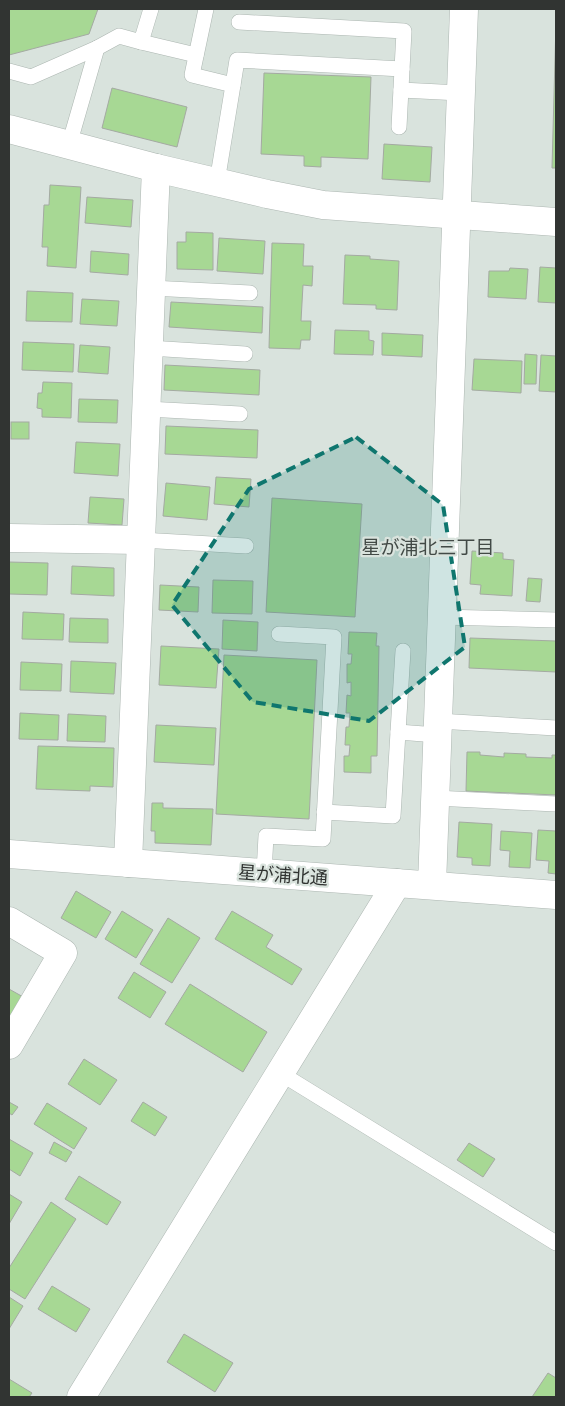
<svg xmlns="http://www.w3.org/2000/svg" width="565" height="1406" viewBox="0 0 565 1406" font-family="Poppins,'Noto Sans JP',sans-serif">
<rect width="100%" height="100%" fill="#d9e3dd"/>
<g fill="#a7d894" stroke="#a4aaa2">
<path d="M 9,9 L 98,9 L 89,34 L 9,55 Z"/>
<path d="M 556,22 L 556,168 L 552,168 Z"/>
<path d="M 264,73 L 371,77 L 368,159 L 321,157 L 321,167 L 304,166 L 304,156 L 261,154 Z"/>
<path d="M 112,88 L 187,107 L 177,147 L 102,128 Z"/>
<path d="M 384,144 L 432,147 L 430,182 L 382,179 Z"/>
<path d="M 50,185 L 81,187 L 76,268 L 47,266 L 48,247 L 42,247 L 44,205 L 49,205 Z"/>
<path d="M 87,197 L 133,200 L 131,227 L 85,223 Z"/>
<path d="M 186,232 L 213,233 L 213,270 L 177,269 L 177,242 L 186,242 Z"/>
<path d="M 219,238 L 265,241 L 263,274 L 217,271 Z"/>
<path d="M 272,243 L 304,244 L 303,266 L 313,266 L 312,286 L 303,285 L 301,321 L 311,321 L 310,340 L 301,340 L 300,349 L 269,348 Z"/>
<path d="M 91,251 L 129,254 L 128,275 L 90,272 Z"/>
<path d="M 345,255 L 370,256 L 370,259 L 399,261 L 397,310 L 376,309 L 376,305 L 343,304 Z"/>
<path d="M 540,267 L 556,268 L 556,303 L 538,302 Z"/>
<path d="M 510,268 L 528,269 L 526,299 L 488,297 L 489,271 L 509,271 Z"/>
<path d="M 27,291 L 73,293 L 72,322 L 26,321 Z"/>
<path d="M 82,299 L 119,301 L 117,326 L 80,324 Z"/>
<path d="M 171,302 L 263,307 L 262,333 L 169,327 Z"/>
<path d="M 335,330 L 369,331 L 369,340 L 374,341 L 373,355 L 334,354 Z"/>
<path d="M 382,333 L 423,335 L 422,357 L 382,355 Z"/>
<path d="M 23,342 L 74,344 L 73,372 L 22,370 Z"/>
<path d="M 80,345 L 110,347 L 108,374 L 78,372 Z"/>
<path d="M 525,354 L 537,355 L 536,384 L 524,384 Z"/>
<path d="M 541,355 L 556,356 L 556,392 L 539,391 Z"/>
<path d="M 474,359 L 522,361 L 521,393 L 472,390 Z"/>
<path d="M 165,365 L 260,370 L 259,395 L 164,390 Z"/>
<path d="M 43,382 L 72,383 L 71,418 L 42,417 L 42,409 L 37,408 L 38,393 L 42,393 Z"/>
<path d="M 79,399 L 118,400 L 117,423 L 78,422 Z"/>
<rect x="11" y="422" width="18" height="17"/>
<path d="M 166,426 L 258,430 L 257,458 L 165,454 Z"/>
<path d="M 76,442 L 120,444 L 118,476 L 74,473 Z"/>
<path d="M 216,477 L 251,479 L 249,507 L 214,504 Z"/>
<path d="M 166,483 L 210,487 L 207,520 L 163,516 Z"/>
<path d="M 90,497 L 124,499 L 122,525 L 88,523 Z"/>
<path d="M 272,498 L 362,504 L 355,617 L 266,612 Z"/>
<path d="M 472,551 L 503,553 L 503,559 L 514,560 L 512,596 L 480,594 L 481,585 L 470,584 Z"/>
<path d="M 9,562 L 48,563 L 47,595 L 9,594 Z"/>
<path d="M 72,566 L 114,568 L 114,596 L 71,594 Z"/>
<path d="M 528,578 L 542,579 L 540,602 L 526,601 Z"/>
<path d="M 213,580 L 253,581 L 252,614 L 212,613 Z"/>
<path d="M 160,585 L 199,587 L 198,612 L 159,610 Z"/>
<path d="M 23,612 L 64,614 L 63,640 L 22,639 Z"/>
<path d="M 70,618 L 108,619 L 108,643 L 69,642 Z"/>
<path d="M 223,620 L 258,622 L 257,651 L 222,649 Z"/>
<path d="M 349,632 L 377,633 L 376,646 L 379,646 L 377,756 L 371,756 L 371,773 L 344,772 L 344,756 L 349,756 L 350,745 L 345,745 L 346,727 L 349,727 L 350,713 L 346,713 L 347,695 L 351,696 L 351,682 L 347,683 L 347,664 L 351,664 L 352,654 L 348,654 Z"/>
<path d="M 470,638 L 556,641 L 556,672 L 469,668 Z"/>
<path d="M 161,646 L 219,649 L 216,688 L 159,685 Z"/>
<path d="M 224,655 L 317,660 L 309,819 L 216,814 Z"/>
<path d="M 71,661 L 116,663 L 114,694 L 70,692 Z"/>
<path d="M 21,662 L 62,664 L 61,691 L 20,690 Z"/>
<path d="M 20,713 L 59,715 L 58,740 L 19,739 Z"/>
<path d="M 68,714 L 106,716 L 105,742 L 67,741 Z"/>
<path d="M 156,725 L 216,728 L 214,765 L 154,762 Z"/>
<path d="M 38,746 L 114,748 L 113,787 L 90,786 L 90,791 L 36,789 Z"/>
<path d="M 467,752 L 480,752 L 480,755 L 504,757 L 504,753 L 526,754 L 526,757 L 552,758 L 552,755 L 556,755 L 556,795 L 466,791 Z"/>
<path d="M 152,803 L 163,803 L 163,808 L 213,809 L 211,845 L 155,843 L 155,831 L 151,831 Z"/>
<path d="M 459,822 L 492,824 L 490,866 L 472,865 L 472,858 L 457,857 Z"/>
<path d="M 538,830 L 556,831 L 556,874 L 548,873 L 549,861 L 536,860 Z"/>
<path d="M 501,831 L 532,833 L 530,868 L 509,867 L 510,851 L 500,850 Z"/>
<path d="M 76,891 L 111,912 L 96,938 L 61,918 Z"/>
<path d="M 122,911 L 153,930 L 136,958 L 105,939 Z"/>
<path d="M 232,911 L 273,935 L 266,947 L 302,969 L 292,985 L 215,939 Z"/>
<path d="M 168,918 L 200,938 L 172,983 L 140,964 Z"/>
<path d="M 134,972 L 166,992 L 150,1018 L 118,998 Z"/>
<path d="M 190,984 L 267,1032 L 243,1072 L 165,1024 Z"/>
<path d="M 9,989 L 25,998 L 9,1024 Z"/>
<path d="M 84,1059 L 117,1080 L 100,1105 L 68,1084 Z"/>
<path d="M 9,1102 L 18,1107 L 12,1115 L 9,1113 Z"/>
<path d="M 143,1102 L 167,1117 L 155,1136 L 131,1121 Z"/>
<path d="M 47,1103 L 87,1128 L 74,1149 L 34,1124 Z"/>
<path d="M 9,1139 L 33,1153 L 20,1176 L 9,1169 Z"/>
<path d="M 54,1142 L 72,1152 L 66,1162 L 49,1153 Z"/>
<path d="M 469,1143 L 495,1159 L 483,1177 L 457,1160 Z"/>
<path d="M 79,1176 L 121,1202 L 107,1225 L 65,1199 Z"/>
<path d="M 9,1194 L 22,1202 L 9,1224 Z"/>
<path d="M 51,1202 L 76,1219 L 25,1299 L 9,1289 L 9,1268 Z"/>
<path d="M 52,1286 L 90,1309 L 76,1332 L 38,1309 Z"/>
<path d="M 9,1297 L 23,1306 L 9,1329 Z"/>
<path d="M 184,1334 L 233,1363 L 215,1392 L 167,1362 Z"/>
<path d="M 548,1373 L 556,1378 L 556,1397 L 532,1397 Z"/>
<path d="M 9,1379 L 32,1393 L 29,1397 L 9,1397 Z"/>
</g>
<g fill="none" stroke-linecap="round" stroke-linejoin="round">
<defs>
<g id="lane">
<path d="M 206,9 L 192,75 L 233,85 L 217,182"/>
<path d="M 239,22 L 404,31 L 399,127"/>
<path d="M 141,42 L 196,55"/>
<path d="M 9,71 L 31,77 L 97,48"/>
<path d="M 233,85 L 237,60 L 402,69"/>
<path d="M 401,90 L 460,93"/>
<path d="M 69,145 L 97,48 L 119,36 L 141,42 L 151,9"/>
<path d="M 151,288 L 250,293"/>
<path d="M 149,348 L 245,354"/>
<path d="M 147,409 L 240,414"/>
<path d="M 141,540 L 246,546"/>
<path d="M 441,617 L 556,620"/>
<path d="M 438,721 L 556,728"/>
<path d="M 398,732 L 403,651"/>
<path d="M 435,798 L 556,804"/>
<path d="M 324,812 L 393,816 L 398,732 L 437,735"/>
<path d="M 264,873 L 266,836 L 323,839 L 334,637 L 279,634"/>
<path d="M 280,1073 L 556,1243"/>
</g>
<g id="street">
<path d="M 9,129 L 156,168 L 267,194 L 323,205 L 556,222"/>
<path d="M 9,538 L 141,540"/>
<path d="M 128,863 L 156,168"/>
<path d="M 432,885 L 464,9"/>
<path d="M 9,921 L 63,953 L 9,1045"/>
<path d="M 81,1397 L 397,883"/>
</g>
<path id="secondary" d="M 9,854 L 556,895"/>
</defs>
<use href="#lane" stroke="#acb6b1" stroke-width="16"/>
<use href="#street" stroke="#acb6b1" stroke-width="29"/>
<use href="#secondary" stroke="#acb6b1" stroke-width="29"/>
<use href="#lane" stroke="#fff" stroke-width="15"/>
<use href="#street" stroke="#fff" stroke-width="28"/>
<use href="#secondary" stroke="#fff" stroke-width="28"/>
</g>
<path fill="#0f766e" fill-opacity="0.2" stroke="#0f766e" stroke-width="4" stroke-dasharray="10 6" stroke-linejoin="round" d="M 356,437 L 443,505 L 465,647 L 369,721 L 253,702 L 172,605 L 249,489 Z"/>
<g text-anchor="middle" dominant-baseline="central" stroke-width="4.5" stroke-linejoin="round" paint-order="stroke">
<g font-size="18" fill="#313432" stroke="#d9e3dd">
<text transform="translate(283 875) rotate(4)">星が浦北通</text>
</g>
<g font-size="19" fill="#424a46" stroke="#d9e3dd">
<text x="428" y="547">星が浦北三丁目</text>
</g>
</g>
<rect width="565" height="1406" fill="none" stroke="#313432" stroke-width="20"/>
</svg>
